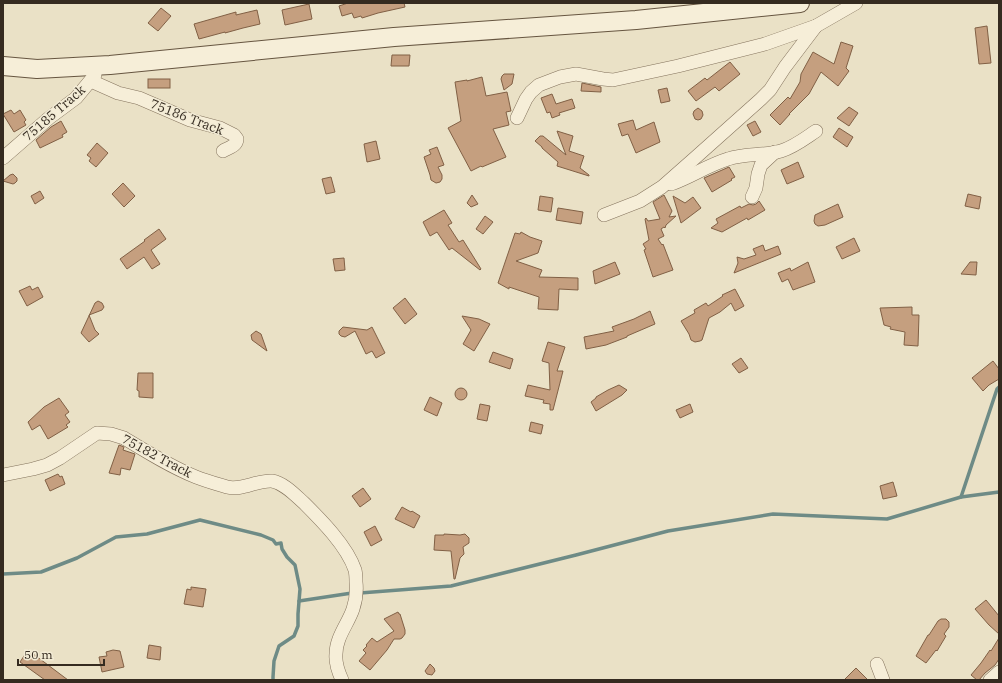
<svg xmlns="http://www.w3.org/2000/svg" width="1002" height="683" viewBox="0 0 1002 683" font-family="'IBM Plex Serif',serif">
<rect width="100%" height="100%" fill="#eae1c6"/>
<g fill="none" stroke-linecap="round" stroke-linejoin="round">
<g stroke="#6e8b86" stroke-width="3.5">
<path d="M 961,497 L 997,389 L 999,387"/>
<path d="M 3,574 L 41,572 L 77,558 L 116,537 L 147,534 L 200,520 L 261,535 L 273,540 L 276,544 L 281,543 L 282,549 L 287,557 L 295,565 L 300,589 L 298,614 L 298,626 L 294,636 L 279,646 L 274,661 L 273,677 L 273,680"/>
<path d="M 360,593 L 451,586 L 576,555 L 668,531 L 773,514 L 887,519 L 961,497 L 999,492"/>
<path d="M 299,601 L 352,593"/>
</g>
</g>
<g fill="#c59f7f" stroke="#816045">
<path d="M 348,3 L 404,3 L 405,7 L 378,13 L 362,18 L 361,16 L 354,18 L 352,13 L 342,16 L 339,6 Z"/>
<path d="M 309,4 L 312,19 L 285,25 L 282,10 Z"/>
<path d="M 161,8 L 171,16 L 158,31 L 148,23 Z"/>
<path d="M 257,10 L 260,24 L 243,28 L 225,33 L 225,32 L 199,39 L 194,24 L 236,12 L 236,15 Z"/>
<path d="M 987,26 L 991,63 L 979,64 L 975,28 Z"/>
<path d="M 841,42 L 853,46 L 846,68 L 849,71 L 838,86 L 821,72 L 809,94 L 789,114 L 790,114 L 780,125 L 770,115 L 788,97 L 790,99 L 800,82 L 801,74 L 813,52 L 834,64 Z"/>
<path d="M 392,55 L 410,55 L 409,66 L 391,66 Z"/>
<path d="M 730,62 L 740,74 L 719,91 L 715,87 L 696,101 L 688,91 L 705,78 L 707,80 Z"/>
<path d="M 504,74 L 514,74 L 512,84 L 504,90 L 501,79 L 502,76 Z"/>
<path d="M 482,77 L 486,96 L 507,92 L 511,111 L 506,112 L 509,125 L 493,129 L 506,157 L 482,167 L 481,166 L 471,171 L 448,128 L 461,121 L 455,82 L 467,80 L 467,81 Z"/>
<rect x="148" y="79" width="22" height="9"/>
<path d="M 582,83 L 601,87 L 601,92 L 581,91 Z"/>
<path d="M 667,88 L 670,101 L 661,103 L 658,90 Z"/>
<path d="M 552,94 L 556,104 L 572,99 L 575,108 L 559,113 L 560,115 L 552,118 L 550,112 L 547,113 L 541,98 Z"/>
<path d="M 849,107 L 858,113 L 849,126 L 837,118 Z"/>
<path d="M 698,108 L 702,111 L 703,115 L 701,119 L 698,120 L 695,119 L 693,114 L 694,111 Z"/>
<path d="M 11,110 L 14,114 L 20,110 L 26,120 L 24,122 L 26,125 L 14,132 L 3,114 Z"/>
<path d="M 633,120 L 636,130 L 654,122 L 660,142 L 636,153 L 628,134 L 622,136 L 618,124 Z"/>
<path d="M 61,121 L 67,132 L 62,135 L 63,137 L 40,148 L 36,140 L 51,127 Z"/>
<path d="M 755,121 L 761,132 L 753,136 L 747,125 Z"/>
<path d="M 839,128 L 853,137 L 847,147 L 833,137 Z"/>
<path d="M 557,131 L 573,136 L 569,151 L 584,156 L 580,168 L 589,175 L 589,176 L 557,166 L 558,162 L 542,148 L 542,147 L 535,141 L 540,136 L 543,136 L 566,155 Z"/>
<path d="M 376,141 L 380,159 L 367,162 L 364,144 Z"/>
<path d="M 97,143 L 108,153 L 96,167 L 89,161 L 91,158 L 87,155 Z"/>
<path d="M 437,147 L 444,165 L 438,167 L 442,175 L 442,179 L 440,182 L 436,183 L 431,180 L 430,175 L 424,157 L 431,154 L 429,150 Z"/>
<path d="M 798,162 L 804,177 L 787,184 L 781,170 Z"/>
<path d="M 729,167 L 735,177 L 731,179 L 732,180 L 712,192 L 704,178 Z"/>
<path d="M 13,174 L 17,178 L 17,181 L 15,183 L 13,184 L 3,181 L 10,175 Z"/>
<path d="M 331,177 L 335,192 L 326,194 L 322,179 Z"/>
<path d="M 123,183 L 135,196 L 124,207 L 112,194 Z"/>
<path d="M 40,191 L 44,198 L 35,204 L 31,196 Z"/>
<path d="M 968,194 L 981,197 L 979,209 L 965,206 Z"/>
<path d="M 472,195 L 478,204 L 471,207 L 467,203 Z"/>
<path d="M 664,195 L 672,211 L 669,217 L 676,216 L 666,225 L 665,228 L 664,227 L 661,229 L 664,236 L 658,239 L 662,245 L 663,244 L 673,270 L 653,277 L 644,250 L 646,249 L 643,244 L 649,240 L 645,219 L 646,218 L 648,221 L 660,219 L 653,202 Z"/>
<path d="M 540,196 L 553,198 L 551,212 L 538,210 Z"/>
<path d="M 673,196 L 685,203 L 693,197 L 701,208 L 681,223 Z"/>
<path d="M 759,201 L 765,210 L 748,220 L 747,218 L 722,232 L 711,228 L 718,223 L 716,219 L 740,206 L 741,208 L 749,204 L 753,205 L 756,204 Z"/>
<path d="M 838,204 L 843,217 L 825,225 L 818,226 L 815,224 L 814,221 L 815,215 Z"/>
<path d="M 558,208 L 583,212 L 581,224 L 556,220 Z"/>
<path d="M 444,210 L 452,223 L 448,225 L 459,242 L 463,240 L 481,269 L 480,270 L 452,248 L 449,250 L 437,232 L 430,236 L 423,222 Z"/>
<path d="M 485,216 L 493,222 L 483,234 L 476,229 Z"/>
<path d="M 159,229 L 166,239 L 151,250 L 160,264 L 152,269 L 144,257 L 127,269 L 120,259 L 145,241 L 144,240 Z"/>
<path d="M 521,232 L 530,237 L 542,241 L 538,253 L 516,261 L 542,270 L 539,277 L 578,278 L 578,290 L 559,289 L 558,310 L 538,309 L 539,297 L 509,287 L 509,289 L 498,283 L 515,233 L 520,234 Z"/>
<path d="M 854,238 L 860,251 L 842,259 L 836,247 Z"/>
<path d="M 763,245 L 765,251 L 778,246 L 781,254 L 734,273 L 738,263 L 737,257 L 744,259 L 756,255 L 753,249 Z"/>
<path d="M 344,258 L 345,270 L 335,271 L 333,259 Z"/>
<path d="M 615,262 L 620,274 L 595,284 L 593,271 Z"/>
<path d="M 808,262 L 815,282 L 793,290 L 788,279 L 782,282 L 778,273 L 790,268 L 791,271 Z"/>
<path d="M 970,262 L 977,262 L 976,275 L 961,274 Z"/>
<path d="M 30,286 L 32,290 L 38,287 L 43,297 L 27,306 L 19,291 Z"/>
<path d="M 735,289 L 744,306 L 735,311 L 731,303 L 720,312 L 709,318 L 702,340 L 700,341 L 695,342 L 691,340 L 689,334 L 681,321 L 695,313 L 694,310 L 706,303 L 708,306 L 723,296 L 722,295 Z"/>
<path d="M 405,298 L 417,314 L 405,324 L 393,308 Z"/>
<path d="M 98,301 L 102,303 L 104,307 L 102,310 L 89,315 L 95,330 L 99,334 L 89,342 L 81,333 L 95,303 Z"/>
<path d="M 912,307 L 912,315 L 919,315 L 918,346 L 904,345 L 905,332 L 890,329 L 891,327 L 884,325 L 880,308 Z"/>
<path d="M 650,311 L 655,324 L 627,336 L 627,337 L 606,345 L 586,349 L 584,337 L 614,331 L 612,327 L 634,319 Z"/>
<path d="M 462,316 L 479,319 L 490,324 L 474,351 L 463,344 L 471,330 Z"/>
<path d="M 343,327 L 367,330 L 372,327 L 385,353 L 376,358 L 372,351 L 366,354 L 355,331 L 345,337 L 341,336 L 339,334 L 339,331 Z"/>
<path d="M 256,331 L 261,334 L 267,351 L 252,340 L 251,335 Z"/>
<path d="M 548,342 L 565,347 L 557,371 L 563,371 L 553,410 L 550,410 L 550,404 L 543,403 L 544,400 L 525,396 L 528,385 L 550,390 L 549,363 L 542,361 Z"/>
<path d="M 493,352 L 513,359 L 510,369 L 489,362 Z"/>
<path d="M 741,358 L 748,368 L 739,373 L 732,364 Z"/>
<path d="M 993,361 L 999,369 L 999,379 L 989,385 L 983,391 L 972,378 Z"/>
<path d="M 138,373 L 153,373 L 153,398 L 139,397 L 139,391 L 137,390 Z"/>
<path d="M 619,385 L 627,390 L 622,395 L 596,411 L 591,402 L 596,398 L 596,397 L 608,390 Z"/>
<circle cx="461" cy="394" r="6"/>
<path d="M 430,397 L 442,403 L 437,416 L 424,410 Z"/>
<path d="M 59,398 L 69,412 L 65,415 L 70,422 L 66,425 L 68,427 L 48,439 L 40,425 L 32,430 L 28,422 L 44,407 Z"/>
<path d="M 480,404 L 490,406 L 487,421 L 477,419 Z"/>
<path d="M 690,404 L 693,412 L 680,418 L 676,410 Z"/>
<path d="M 531,422 L 543,425 L 541,434 L 529,431 Z"/>
<path d="M 119,445 L 124,447 L 123,450 L 135,454 L 130,470 L 121,468 L 120,475 L 109,473 Z"/>
<path d="M 58,474 L 60,477 L 62,476 L 65,484 L 50,491 L 45,480 Z"/>
<path d="M 893,482 L 897,496 L 883,499 L 880,486 Z"/>
<path d="M 363,488 L 371,499 L 360,507 L 352,496 Z"/>
<path d="M 402,507 L 411,512 L 412,511 L 420,516 L 414,528 L 395,519 Z"/>
<path d="M 375,526 L 382,540 L 371,546 L 364,532 Z"/>
<path d="M 444,534 L 460,535 L 465,534 L 469,538 L 469,543 L 463,547 L 464,554 L 460,558 L 455,579 L 454,579 L 451,551 L 434,550 L 435,535 L 444,535 Z"/>
<path d="M 191,587 L 206,589 L 203,607 L 184,604 L 187,589 L 191,590 Z"/>
<path d="M 986,600 L 999,616 L 999,634 L 989,625 L 975,609 Z"/>
<path d="M 398,612 L 399,614 L 400,614 L 405,630 L 405,634 L 402,638 L 400,639 L 394,639 L 387,650 L 370,670 L 359,661 L 366,653 L 363,650 L 367,646 L 366,645 L 372,638 L 377,642 L 394,631 L 384,619 Z"/>
<path d="M 941,619 L 946,619 L 949,622 L 949,627 L 944,634 L 946,636 L 937,651 L 936,650 L 926,663 L 916,656 L 928,635 L 929,635 L 938,621 Z"/>
<path d="M 999,638 L 999,659 L 995,665 L 985,673 L 979,680 L 977,680 L 971,675 L 981,663 L 990,650 L 991,651 Z"/>
<path d="M 149,645 L 161,647 L 160,660 L 147,658 Z"/>
<path d="M 28,650 L 68,680 L 45,680 L 20,662 Z"/>
<path d="M 113,650 L 120,651 L 124,667 L 102,672 L 99,657 L 107,656 L 106,652 Z"/>
<path d="M 430,664 L 434,668 L 435,671 L 432,675 L 427,674 L 425,671 Z"/>
<path d="M 856,668 L 868,680 L 844,680 Z"/>
</g>
<g fill="none" stroke-linecap="round" stroke-linejoin="round">
<defs>
<g id="street">
<path d="M 91,81 L 118,93 L 139,98 L 190,120 L 220,128 L 234,135 L 237,139 C 237,146 228,148 223,151"/>
<path d="M 517,118 L 526,99 L 531,92 L 539,85 L 560,77 L 576,74 L 603,79 L 613,80 L 678,66 L 765,44 L 816,26 L 856,3"/>
<path d="M 3,158 L 49,118 L 76,98 L 95,75"/>
<path d="M 671,184 C 691,177 708,165 728,159 C 745,153 764,156 781,151 C 794,147 804,139 816,131"/>
<path d="M 752,197 L 756,188 L 758,174 L 761,165 L 775,152"/>
<path d="M 604,215 L 640,201 L 662,187 L 696,157 L 761,99 L 770,90 L 785,67 L 816,26"/>
<path d="M 3,475 L 33,469 L 47,465 L 60,458 L 97,433 L 111,434 L 124,438 C 147,452 171,467 196,477 C 206,481 217,484 227,487 C 241,491 257,480 272,481 C 284,483 295,495 304,503 C 321,520 347,546 355,570 C 356,574 356,578 356,582 C 357,591 356,600 353,609 C 348,624 336,637 336,654 C 335,663 338,671 342,680"/>
<path d="M 877,664 L 883,680"/>
<path d="M 990,680 L 999,672"/>
</g>
<path id="secondary" d="M 3,66 L 37,69 L 110,65 L 394,37 L 636,20 L 800,3"/>
</defs>
<use href="#street" stroke="#84735d" stroke-width="14"/>
<use href="#secondary" stroke="#665540" stroke-width="20"/>
<use href="#street" stroke="#f6eed8" stroke-width="13"/>
<use href="#secondary" stroke="#f6eed8" stroke-width="18"/>
</g>
<g text-anchor="middle" dominant-baseline="central" stroke-width="3" stroke-linejoin="round" paint-order="stroke">
<g font-size="13" fill="#352b20" stroke="#f2ebd5">
<text transform="translate(54 113) rotate(-41)">75185 Track</text>
<text transform="translate(187 117) rotate(21)">75186 Track</text>
<text transform="translate(157 456) rotate(28)">75182 Track</text>
</g>
</g>
<rect width="1002" height="683" fill="none" stroke="#352b20" stroke-width="8"/>
<path d="M18 659v6h86v-6" fill="none" stroke="#352b20" stroke-width="2"/>
<text x="24" y="659" font-size="12" fill="#352b20" stroke="#f2ebd5" stroke-width="3" paint-order="stroke">50 m</text>
</svg>
